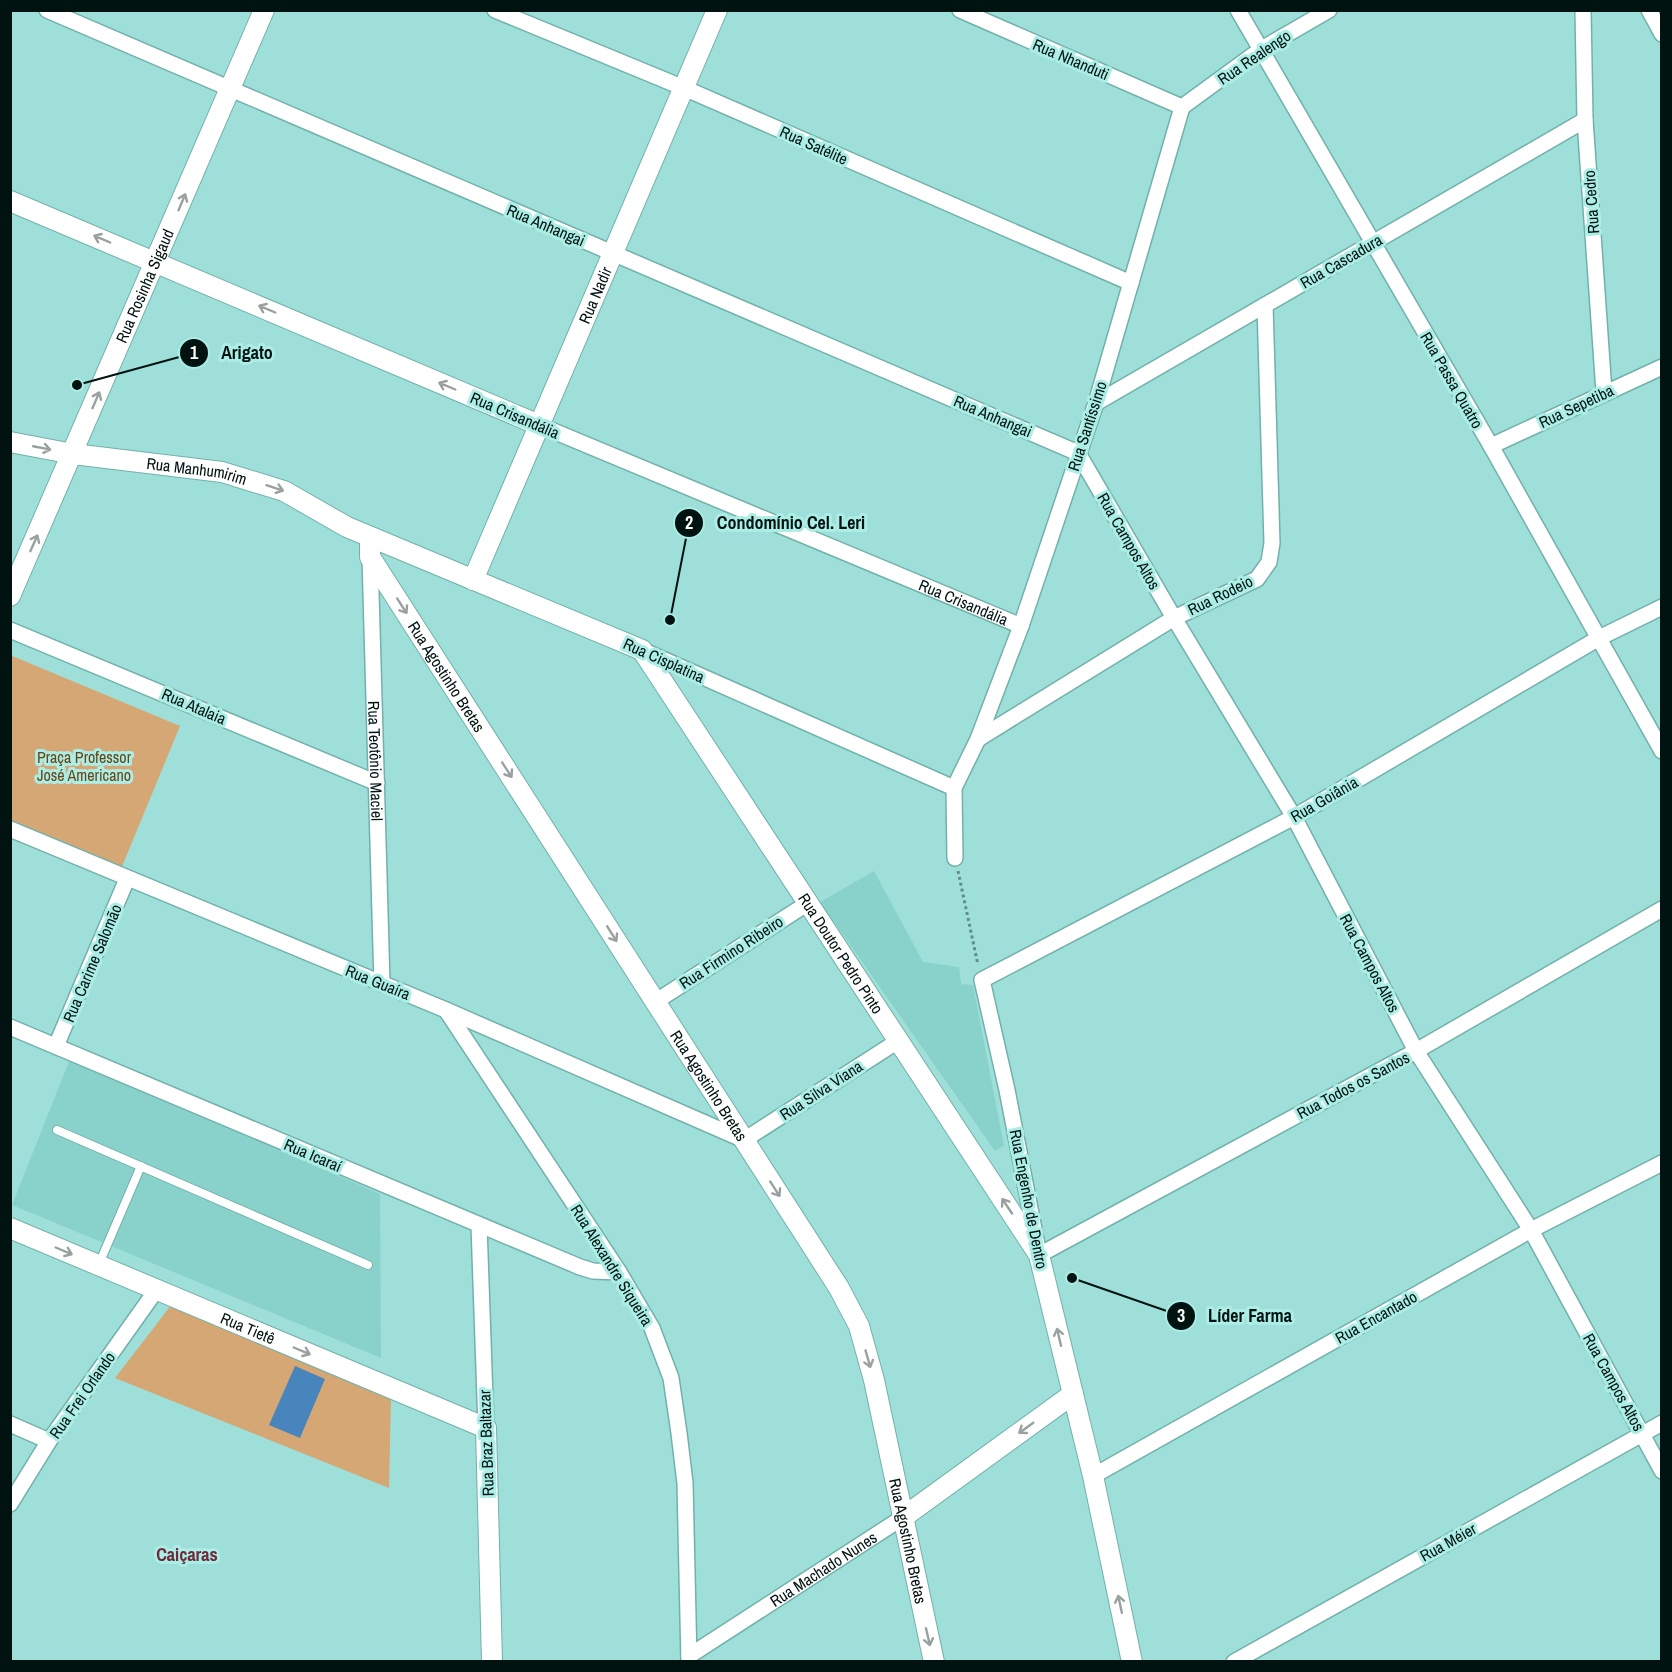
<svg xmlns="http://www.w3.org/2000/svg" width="1672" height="1672" viewBox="0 0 1672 1672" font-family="'Archivo Narrow',sans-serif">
<rect width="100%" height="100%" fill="#9fdfd9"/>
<g fill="#89d2cc">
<path d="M 874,871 L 923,962 L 959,967 L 961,984 L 973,985 L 1004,1146 L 995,1151 L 820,902 Z"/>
<path d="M 70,1059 L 380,1194 L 381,1358 L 12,1205 Z"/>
</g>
<g fill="#d5a775">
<path d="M 10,655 L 180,726 L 121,869 L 11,825 Z"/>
<path d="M 172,1304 L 391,1396 L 389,1488 L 115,1378 Z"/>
</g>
<path fill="#4985bd" d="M 295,1366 L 325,1379 L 300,1438 L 269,1425 Z"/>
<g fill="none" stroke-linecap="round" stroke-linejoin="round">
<defs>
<g id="service">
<path d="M 57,1130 L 368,1265"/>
<path d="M 99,1264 L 141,1166"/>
</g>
<g id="minor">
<path d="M 47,10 L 1078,453 L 1174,618 L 1294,817 L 1416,1051 L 1531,1230 L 1662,1471"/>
<path d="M 495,10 L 684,88 L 1131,283"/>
<path d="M 960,10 L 1182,107"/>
<path d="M 1238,10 L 1491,446 L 1662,751"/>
<path d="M 1583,10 L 1585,120 L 1604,392"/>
<path d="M 1649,10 L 1662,34"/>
<path d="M 1182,107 L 1260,50 L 1329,10"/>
<path d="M 1096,403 L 1585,120"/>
<path id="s1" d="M 539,425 L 1021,626"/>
<path d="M 1491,446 L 1662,367"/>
<path id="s2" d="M 370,557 L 382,984"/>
<path d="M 1662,607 L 1599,638 L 1294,817 L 982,980 L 1007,1090 L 1039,1255 L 1416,1051 L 1662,909"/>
<path d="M 10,630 L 377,783"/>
<path d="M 642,650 L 954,788"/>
<path d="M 978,739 L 1174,618 L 1257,579 L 1269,562 L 1272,543 L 1265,305"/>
<path d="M 10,829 L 446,1010 L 744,1140 L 898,1041"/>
<path d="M 955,858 L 954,788 L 978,739 L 1021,626 L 1096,403 L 1182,107"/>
<path d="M 655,1002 L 808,903"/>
<path d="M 446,1010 L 619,1272 L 652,1328 L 671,1378 L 679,1433 L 685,1483 L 689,1662"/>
<path d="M 10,1027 L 580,1267 L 593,1271 L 619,1272"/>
<path d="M 56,1046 L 127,879"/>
<path d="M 479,1225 L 486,1428"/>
<path d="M 10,1424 L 49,1441"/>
<path d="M 1093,1476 L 1531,1230 L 1662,1163"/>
<path d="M 10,1504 L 49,1441 L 157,1289"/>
<path id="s3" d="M 689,1656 L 902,1518"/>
<path d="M 1234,1662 L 1662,1423"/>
</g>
<g id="tertiary">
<path d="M 10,201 L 539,425"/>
<path id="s4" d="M 10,442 L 73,454 L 222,472 L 284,491 L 347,527 L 642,650 L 1039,1255 L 1093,1476 L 1132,1662"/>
<path id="s5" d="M 370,537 L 370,557 L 839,1288 L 859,1326 L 874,1380 L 934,1662"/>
<path id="s6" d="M 473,580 L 717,10"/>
<path id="s7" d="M 10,596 L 264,10"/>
<path id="s8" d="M 10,1228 L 486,1428 L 492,1662"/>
<path d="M 902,1518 L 1073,1394"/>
</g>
</defs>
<use href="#service" stroke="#72b1ab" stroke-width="10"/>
<use href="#minor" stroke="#72b1ab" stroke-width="18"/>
<use href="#tertiary" stroke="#72b1ab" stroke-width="22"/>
<path stroke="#5f8d88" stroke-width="3" stroke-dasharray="3 3" stroke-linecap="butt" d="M 958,871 L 978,965"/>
<use href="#service" stroke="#fff" stroke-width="8"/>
<use href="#minor" stroke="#fff" stroke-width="15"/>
<use href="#tertiary" stroke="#fff" stroke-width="20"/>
</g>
<defs><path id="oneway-shaft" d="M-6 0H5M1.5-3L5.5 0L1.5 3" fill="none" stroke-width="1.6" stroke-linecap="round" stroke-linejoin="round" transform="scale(1.5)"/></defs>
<g stroke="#99a1a0">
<use href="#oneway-shaft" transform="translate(182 202) rotate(-67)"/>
<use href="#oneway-shaft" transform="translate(102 239) rotate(-157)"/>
<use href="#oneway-shaft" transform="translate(267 309) rotate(-157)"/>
<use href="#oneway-shaft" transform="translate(447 386) rotate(-157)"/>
<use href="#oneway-shaft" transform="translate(96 400) rotate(-67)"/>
<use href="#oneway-shaft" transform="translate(42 448) rotate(11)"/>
<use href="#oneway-shaft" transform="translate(275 488) rotate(18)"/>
<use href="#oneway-shaft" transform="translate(34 543) rotate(-66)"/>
<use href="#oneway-shaft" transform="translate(402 606) rotate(57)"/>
<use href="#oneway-shaft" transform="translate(507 770) rotate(57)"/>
<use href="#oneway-shaft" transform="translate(612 934) rotate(58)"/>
<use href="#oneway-shaft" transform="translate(775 1189) rotate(57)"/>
<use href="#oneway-shaft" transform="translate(1007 1206) rotate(-124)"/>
<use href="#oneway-shaft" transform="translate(64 1251) rotate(23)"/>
<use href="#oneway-shaft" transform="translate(1059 1337) rotate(-103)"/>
<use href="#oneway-shaft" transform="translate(302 1351) rotate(23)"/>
<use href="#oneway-shaft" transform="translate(868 1359) rotate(74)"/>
<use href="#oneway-shaft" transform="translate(1026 1428) rotate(144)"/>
<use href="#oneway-shaft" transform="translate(1120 1604) rotate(-102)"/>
<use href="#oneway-shaft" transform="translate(928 1637) rotate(77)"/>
</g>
<g text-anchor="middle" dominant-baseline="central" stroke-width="6" stroke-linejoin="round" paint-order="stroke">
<g font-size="16" fill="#001311" stroke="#acede6">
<text transform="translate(1254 57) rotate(-34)">Rua Realengo</text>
<text transform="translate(1071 59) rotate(23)">Rua Nhanduti</text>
<text transform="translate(814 145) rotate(24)">Rua Satélite</text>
<text transform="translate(1591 202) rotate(-94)">Rua Cedro</text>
<text transform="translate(546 225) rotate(23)">Rua Anhangai</text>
<text transform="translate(1341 261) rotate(-30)">Rua Cascadura</text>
<text stroke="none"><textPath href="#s7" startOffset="338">Rua Rosinha Sigaud</textPath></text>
<text stroke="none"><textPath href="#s6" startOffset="310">Rua Nadir</textPath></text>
<text transform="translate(1452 380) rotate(60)">Rua Passa Quatro</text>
<text transform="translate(1576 406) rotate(-25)">Rua Sepetiba</text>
<text transform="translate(515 415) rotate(23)">Rua Crisandália</text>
<text transform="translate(993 416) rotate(23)">Rua Anhangai</text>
<text transform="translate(1087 426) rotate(-72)">Rua Santíssimo</text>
<text stroke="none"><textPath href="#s4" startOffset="189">Rua Manhumirim</textPath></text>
<text transform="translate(1129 541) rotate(60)">Rua Campos Altos</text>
<text transform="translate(1220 595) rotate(-26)">Rua Rodeio</text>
<text stroke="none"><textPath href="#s1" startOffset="460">Rua Crisandália</textPath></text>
<text transform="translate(664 660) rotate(24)">Rua Cisplatina</text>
<text stroke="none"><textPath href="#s5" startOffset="162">Rua Agostinho Bretas</textPath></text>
<text transform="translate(194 706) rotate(23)">Rua Atalaia</text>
<text stroke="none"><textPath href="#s2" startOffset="204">Rua Teotônio Maciel</textPath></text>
<text transform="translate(1324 799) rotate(-30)">Rua Goiânia</text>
<text transform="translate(731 952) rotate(-33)">Rua Firmino Ribeiro</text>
<text stroke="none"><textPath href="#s4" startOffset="1034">Rua Doutor Pedro Pinto</textPath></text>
<text transform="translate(92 963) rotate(-67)">Rua Carime Salomão</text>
<text transform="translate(1370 963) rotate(62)">Rua Campos Altos</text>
<text transform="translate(378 982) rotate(22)">Rua Guaíra</text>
<text stroke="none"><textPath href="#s5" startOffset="648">Rua Agostinho Bretas</textPath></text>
<text transform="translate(1353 1085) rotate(-28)">Rua Todos os Santos</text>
<text transform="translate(821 1090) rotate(-33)">Rua Silva Viana</text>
<text transform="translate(313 1155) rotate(23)">Rua Icaraí</text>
<text transform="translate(1029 1199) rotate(79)">Rua Engenho de Dentro</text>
<text transform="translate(612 1265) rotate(58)">Rua Alexandre Siqueira</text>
<text transform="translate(1376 1317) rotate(-29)">Rua Encantado</text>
<text stroke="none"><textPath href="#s8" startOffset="258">Rua Tietê</textPath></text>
<text transform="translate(1614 1382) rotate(61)">Rua Campos Altos</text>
<text transform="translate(82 1395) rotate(-55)">Rua Frei Orlando</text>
<text transform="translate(486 1443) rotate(-92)">Rua Braz Baltazar</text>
<text stroke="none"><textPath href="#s5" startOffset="1152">Rua Agostinho Bretas</textPath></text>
<text transform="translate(1448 1542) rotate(-29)">Rua Méier</text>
<text stroke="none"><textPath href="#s3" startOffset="160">Rua Machado Nunes</textPath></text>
</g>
<g font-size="16" fill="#6a4412" stroke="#acede6">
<text x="84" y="757">Praça Professor<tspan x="84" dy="18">José Americano</tspan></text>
</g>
<g font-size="18" font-weight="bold" fill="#6f2939" stroke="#acede6">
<text x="187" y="1554">Caiçaras</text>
</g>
</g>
<path fill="none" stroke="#001311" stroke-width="2" d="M77 385L194 353M670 620L689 523M1072 1278L1181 1316"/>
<g fill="#001311" stroke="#acede6" stroke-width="2">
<circle cx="77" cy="385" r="6"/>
<circle cx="670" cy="620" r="6"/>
<circle cx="1072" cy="1278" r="6"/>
<circle cx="194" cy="353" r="15"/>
<circle cx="689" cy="523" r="15"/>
<circle cx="1181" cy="1316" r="15"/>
</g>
<g font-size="18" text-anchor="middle" font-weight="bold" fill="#fff">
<text x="194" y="359">1</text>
<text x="689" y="529">2</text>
<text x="1181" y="1322">3</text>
</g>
<g font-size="18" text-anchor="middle" font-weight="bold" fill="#001311" stroke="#acede6" stroke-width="6" stroke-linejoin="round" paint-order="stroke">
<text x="247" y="359">Arigato</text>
<text x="791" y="529">Condomínio Cel. Leri</text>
<text x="1250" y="1322">Líder Farma</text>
</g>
<rect width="1672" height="1672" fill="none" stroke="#001311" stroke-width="24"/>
</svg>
